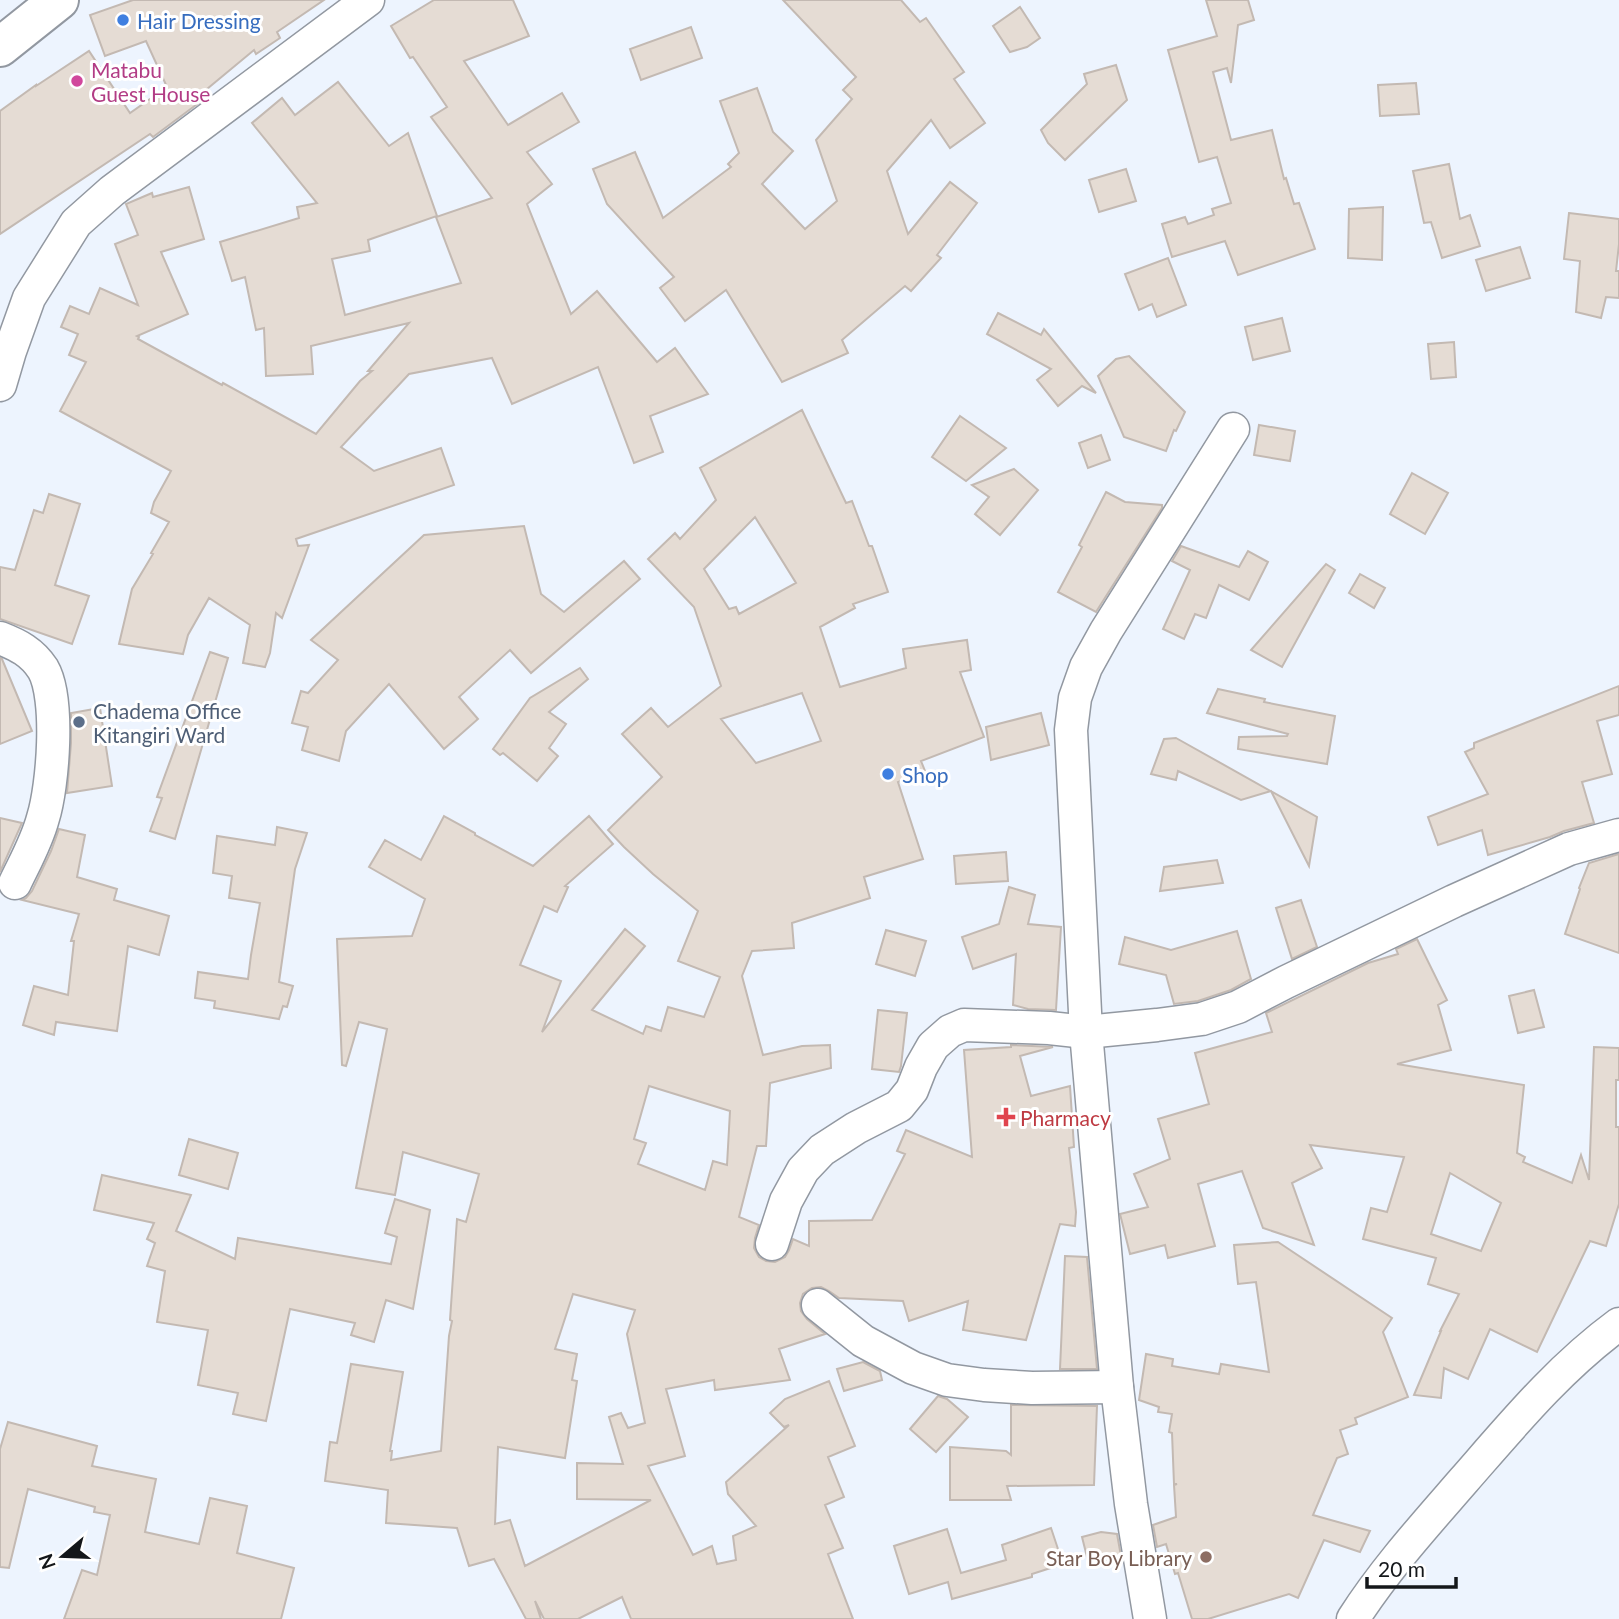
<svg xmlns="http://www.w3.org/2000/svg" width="1619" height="1619" viewBox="0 0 1619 1619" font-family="Lato,sans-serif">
<rect width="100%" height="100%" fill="#edf4fe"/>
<g fill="#e5dcd4" stroke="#c3b9b2" stroke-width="2" fill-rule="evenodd">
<path d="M 133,0 L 324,0 L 277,32 L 280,38 L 256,54 L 254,50 L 201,94 L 204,99 L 153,137 L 150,134 L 0,234 L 0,111 L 36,85 L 36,86 L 89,51 L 130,113 L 167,87 L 146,41 L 105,56 L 90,15 Z"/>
<path d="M 434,0 L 513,0 L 529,36 L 464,61 L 508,125 L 562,93 L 579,122 L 527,152 L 552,184 L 527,204 L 571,314 L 597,291 L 657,362 L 675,348 L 708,394 L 650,416 L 663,452 L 634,463 L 598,367 L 512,404 L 492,358 L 409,374 L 341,447 L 374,471 L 441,448 L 454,485 L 296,539 L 298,546 L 309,545 L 282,618 L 276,613 L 270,653 L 265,667 L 243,663 L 250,625 L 209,598 L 188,635 L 183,654 L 119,644 L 132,589 L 153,554 L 151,553 L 169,522 L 151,513 L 154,502 L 171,471 L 60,411 L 86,362 L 69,355 L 78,334 L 61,327 L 70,306 L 89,314 L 100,288 L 138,305 L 115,244 L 138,235 L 126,204 L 152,193 L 153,197 L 189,187 L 204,239 L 161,252 L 188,314 L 137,336 L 139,337 L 138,339 L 222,385 L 223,383 L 316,434 L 360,381 L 372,371 L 368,371 L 409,323 L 311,346 L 313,374 L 266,376 L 264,328 L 256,330 L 245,277 L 232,281 L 220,242 L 299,218 L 297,207 L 317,203 L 252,123 L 282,98 L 295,115 L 338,82 L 389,146 L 408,133 L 437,216 L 368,240 L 370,251 L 332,259 L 345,315 L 461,283 L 436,217 L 492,198 L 431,117 L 447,107 L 413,57 L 410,58 L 391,26 Z"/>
<path d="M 783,0 L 901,0 L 920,22 L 926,18 L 964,72 L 954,79 L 985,123 L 950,148 L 931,120 L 887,171 L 908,234 L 950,182 L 977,203 L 937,255 L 941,258 L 911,291 L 905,286 L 842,340 L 848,353 L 782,382 L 726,290 L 685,321 L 660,288 L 674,277 L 607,204 L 593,169 L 635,152 L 663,218 L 731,167 L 728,164 L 739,153 L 720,101 L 757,88 L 773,132 L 793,151 L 762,184 L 805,229 L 837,201 L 816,140 L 852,99 L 843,90 L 856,77 Z"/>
<path d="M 1206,0 L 1248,0 L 1254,20 L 1238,25 L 1231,83 L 1227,68 L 1213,72 L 1231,140 L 1272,130 L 1284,179 L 1286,178 L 1294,204 L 1299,203 L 1315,249 L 1238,275 L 1225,241 L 1172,257 L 1162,224 L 1185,217 L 1188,224 L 1214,215 L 1212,209 L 1231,203 L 1217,157 L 1199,162 L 1168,50 L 1217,36 Z"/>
<path d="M 1020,7 L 1040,38 L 1027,47 L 1010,52 L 993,26 Z"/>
<path d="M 691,27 L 702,58 L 641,80 L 630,49 Z"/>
<path d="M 1116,65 L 1127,100 L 1065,160 L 1048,143 L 1041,130 L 1087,84 L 1084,74 Z"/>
<path d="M 1416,83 L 1419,114 L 1380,116 L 1378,85 Z"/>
<path d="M 1449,164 L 1460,219 L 1470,215 L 1480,246 L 1442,258 L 1431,222 L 1424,223 L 1413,171 Z"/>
<path d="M 1126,169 L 1136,201 L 1099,212 L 1089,180 Z"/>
<path d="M 1383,207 L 1382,260 L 1348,258 L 1349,209 Z"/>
<path d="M 1569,213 L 1619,219 L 1619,244 L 1616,271 L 1619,271 L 1619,298 L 1606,297 L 1601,318 L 1576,312 L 1580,261 L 1564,259 Z"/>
<path d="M 1520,247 L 1530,278 L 1486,291 L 1476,260 Z"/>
<path d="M 1168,258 L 1186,305 L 1157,317 L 1152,304 L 1139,310 L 1125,274 Z"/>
<path d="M 998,313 L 1041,335 L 1044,329 L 1096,393 L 1082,386 L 1058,406 L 1037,380 L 1051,369 L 987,334 Z"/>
<path d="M 1282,318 L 1290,351 L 1253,360 L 1245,327 Z"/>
<path d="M 1454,342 L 1456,377 L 1431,379 L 1428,344 Z"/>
<path d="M 1129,356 L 1185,412 L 1176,431 L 1174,430 L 1166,451 L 1124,437 L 1098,376 L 1116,359 Z"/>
<path d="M 802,410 L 846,503 L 852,501 L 869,546 L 872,546 L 888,592 L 853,604 L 855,608 L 820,627 L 840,687 L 906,668 L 903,649 L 967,640 L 971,670 L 960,672 L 984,737 L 921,761 L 925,771 L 898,782 L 923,859 L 864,877 L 870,898 L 792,923 L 794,948 L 752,951 L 742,976 L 763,1055 L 802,1046 L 830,1045 L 831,1068 L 770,1083 L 766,1146 L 757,1146 L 739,1217 L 759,1225 L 755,1238 L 754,1248 L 759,1257 L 766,1261 L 775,1262 L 785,1257 L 789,1250 L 793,1239 L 809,1246 L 809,1221 L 872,1220 L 905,1154 L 897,1151 L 906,1130 L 972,1157 L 964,1050 L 1011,1047 L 1011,1045 L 1053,1047 L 1020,1056 L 1031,1096 L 1070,1086 L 1074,1147 L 1069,1148 L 1076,1212 L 1075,1226 L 1060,1224 L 1026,1340 L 963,1330 L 968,1301 L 909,1321 L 903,1301 L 839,1298 L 829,1291 L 821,1287 L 812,1288 L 803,1294 L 800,1303 L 801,1311 L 807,1319 L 825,1334 L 779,1349 L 790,1380 L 715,1390 L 714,1380 L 666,1389 L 685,1456 L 648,1466 L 693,1555 L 712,1546 L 717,1564 L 736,1560 L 733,1536 L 756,1526 L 728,1494 L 726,1482 L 789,1425 L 784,1427 L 770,1413 L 785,1399 L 829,1381 L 855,1446 L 828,1457 L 844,1497 L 825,1505 L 843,1548 L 828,1554 L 853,1619 L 631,1619 L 622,1597 L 578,1619 L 544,1619 L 535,1601 L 541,1619 L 526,1619 L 494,1559 L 469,1566 L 457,1528 L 386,1523 L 388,1490 L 325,1481 L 330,1442 L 337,1443 L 351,1364 L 403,1372 L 390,1451 L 392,1451 L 391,1460 L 441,1451 L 449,1336 L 452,1321 L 450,1320 L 457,1219 L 466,1222 L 479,1174 L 403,1152 L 395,1195 L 356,1188 L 387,1029 L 359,1022 L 346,1066 L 342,1065 L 337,939 L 412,936 L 425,899 L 369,867 L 385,840 L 421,860 L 444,816 L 475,833 L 475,835 L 533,866 L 589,816 L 613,844 L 565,886 L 568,887 L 557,912 L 544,906 L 520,965 L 561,981 L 542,1032 L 625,929 L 645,946 L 592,1010 L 643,1034 L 646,1026 L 661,1031 L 668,1007 L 704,1017 L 720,977 L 678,961 L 698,911 L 653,874 L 624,847 L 608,830 L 662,777 L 622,734 L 651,708 L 668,727 L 721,686 L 694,607 L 648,559 L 675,533 L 680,539 L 716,500 L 700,468 ZM 755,517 L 796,583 L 739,614 L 736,607 L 729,609 L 704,569 ZM 802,693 L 821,741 L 756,763 L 721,719 ZM 649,1086 L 730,1111 L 727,1165 L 713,1161 L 705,1190 L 638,1164 L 646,1143 L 634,1139 ZM 573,1294 L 635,1310 L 627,1334 L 645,1423 L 628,1428 L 621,1413 L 609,1417 L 623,1464 L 577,1463 L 577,1499 L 651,1500 L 525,1566 L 510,1520 L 495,1524 L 498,1447 L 565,1458 L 577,1381 L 572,1380 L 577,1354 L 555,1349 Z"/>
<path d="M 960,416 L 1006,448 L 966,481 L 932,457 Z"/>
<path d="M 1259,425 L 1295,431 L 1290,461 L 1254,455 Z"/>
<path d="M 1101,435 L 1110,460 L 1088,468 L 1079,443 Z"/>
<path d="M 1014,469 L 1038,490 L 1000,535 L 975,514 L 989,497 L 972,485 Z"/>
<path d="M 1412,473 L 1448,493 L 1425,534 L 1390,514 Z"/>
<path d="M 1106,492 L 1125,502 L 1162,505 L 1162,508 L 1096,612 L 1058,592 L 1082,547 L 1079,545 Z"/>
<path d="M 49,494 L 80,504 L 55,585 L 89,596 L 72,644 L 0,619 L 0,567 L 15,570 L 34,510 L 43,513 Z"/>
<path d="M 524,526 L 541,594 L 564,612 L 624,561 L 640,579 L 531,673 L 510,650 L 459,697 L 478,719 L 444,749 L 389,684 L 346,731 L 339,761 L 302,750 L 308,727 L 292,723 L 301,691 L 308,693 L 338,660 L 311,640 L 424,535 Z"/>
<path d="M 1181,546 L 1239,567 L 1248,551 L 1268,562 L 1249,600 L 1219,585 L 1206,618 L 1195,614 L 1184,639 L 1163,629 L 1190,570 L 1172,561 Z"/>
<path d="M 1326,564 L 1335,570 L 1282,667 L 1251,650 Z"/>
<path d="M 1360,574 L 1385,588 L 1374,608 L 1349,593 Z"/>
<path d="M 210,652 L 228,658 L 175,839 L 150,831 L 162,798 L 157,797 Z"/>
<path d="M 0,658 L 2,659 L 32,731 L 0,744 Z"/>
<path d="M 580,668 L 588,679 L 549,712 L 566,724 L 549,748 L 558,756 L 537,781 L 503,753 L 500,755 L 493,749 L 530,698 Z"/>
<path d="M 1619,686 L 1619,715 L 1597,721 L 1612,774 L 1582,782 L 1594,823 L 1564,831 L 1550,837 L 1488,855 L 1482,830 L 1438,845 L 1428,817 L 1488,794 L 1465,752 L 1474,748 L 1474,743 Z"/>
<path d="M 1218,689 L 1265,699 L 1264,702 L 1335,716 L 1327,764 L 1238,749 L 1239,737 L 1287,736 L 1288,734 L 1207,713 Z"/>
<path d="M 100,708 L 112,786 L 67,793 L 71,743 L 71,713 Z"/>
<path d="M 1041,713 L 1049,745 L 991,760 L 986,727 Z"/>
<path d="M 1176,738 L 1317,817 L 1309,866 L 1271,791 L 1241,800 L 1178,771 L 1176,780 L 1151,774 L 1164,739 Z"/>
<path d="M 0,818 L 22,823 L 0,872 Z"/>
<path d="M 277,827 L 307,833 L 295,869 L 279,982 L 293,986 L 287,1007 L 283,1006 L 279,1019 L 214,1008 L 215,1001 L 195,998 L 198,972 L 248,979 L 251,955 L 260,903 L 229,898 L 232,876 L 213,873 L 217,836 L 275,845 Z"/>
<path d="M 59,829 L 85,835 L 77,877 L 117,889 L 114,900 L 169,916 L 159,955 L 128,946 L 117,1031 L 56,1022 L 54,1035 L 23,1025 L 34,986 L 68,995 L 74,941 L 71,941 L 79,914 L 22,900 L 26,898 L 32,891 L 51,851 Z"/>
<path d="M 1006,852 L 1008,881 L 956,884 L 954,856 Z"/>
<path d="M 1619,854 L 1619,953 L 1565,934 L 1580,889 L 1579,888 L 1589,863 Z"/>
<path d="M 1217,860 L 1223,883 L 1160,891 L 1164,867 Z"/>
<path d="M 1009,887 L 1035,895 L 1028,924 L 1061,927 L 1056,1010 L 1028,1009 L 1013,1005 L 1016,954 L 973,969 L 962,937 L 999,924 Z"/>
<path d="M 1301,900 L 1317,947 L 1292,959 L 1276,908 Z"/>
<path d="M 886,930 L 926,941 L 915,976 L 876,964 Z"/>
<path d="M 1237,931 L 1251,979 L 1231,990 L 1198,1001 L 1174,1004 L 1166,975 L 1119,964 L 1125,937 L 1171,950 Z"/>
<path d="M 1417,939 L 1447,1000 L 1438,1005 L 1451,1050 L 1397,1064 L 1524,1085 L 1517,1153 L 1525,1157 L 1523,1162 L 1572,1183 L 1581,1155 L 1589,1180 L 1594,1047 L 1619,1048 L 1619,1080 L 1616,1080 L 1616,1127 L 1619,1127 L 1619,1204 L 1606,1246 L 1590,1241 L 1537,1352 L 1490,1329 L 1468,1379 L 1444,1368 L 1441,1398 L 1414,1395 L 1441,1331 L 1440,1331 L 1459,1294 L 1428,1284 L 1436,1258 L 1363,1239 L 1371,1208 L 1387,1212 L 1404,1157 L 1310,1145 L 1322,1168 L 1292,1183 L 1314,1245 L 1263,1228 L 1242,1171 L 1198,1184 L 1215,1246 L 1168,1258 L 1165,1245 L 1130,1254 L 1120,1214 L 1148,1207 L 1134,1174 L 1170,1159 L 1158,1119 L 1209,1104 L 1195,1053 L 1272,1032 L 1266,1013 L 1368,963 L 1398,954 L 1396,949 ZM 1450,1173 L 1501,1203 L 1481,1251 L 1431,1234 Z"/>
<path d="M 1534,990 L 1544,1027 L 1518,1033 L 1509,996 Z"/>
<path d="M 878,1010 L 907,1013 L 901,1066 L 899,1072 L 872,1069 Z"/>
<path d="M 189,1139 L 238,1153 L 228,1189 L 179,1175 Z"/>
<path d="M 102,1175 L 191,1195 L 176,1231 L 235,1259 L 238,1238 L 391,1264 L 397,1237 L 385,1233 L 395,1199 L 430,1210 L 413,1309 L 386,1300 L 374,1342 L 351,1335 L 355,1323 L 290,1309 L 266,1421 L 233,1414 L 238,1393 L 198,1385 L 208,1330 L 157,1322 L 165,1271 L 147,1266 L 155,1243 L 147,1239 L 154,1223 L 94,1210 Z"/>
<path d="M 1278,1242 L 1392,1318 L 1383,1332 L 1408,1397 L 1355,1418 L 1357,1424 L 1340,1430 L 1348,1454 L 1337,1458 L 1313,1515 L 1370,1531 L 1360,1552 L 1324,1540 L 1298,1598 L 1289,1594 L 1208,1619 L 1192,1619 L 1178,1573 L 1175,1574 L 1166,1544 L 1157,1547 L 1153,1525 L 1176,1517 L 1174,1485 L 1177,1484 L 1174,1484 L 1172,1433 L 1169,1432 L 1172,1414 L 1158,1412 L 1159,1407 L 1139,1400 L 1146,1354 L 1173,1359 L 1172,1366 L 1219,1374 L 1221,1364 L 1269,1372 L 1256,1282 L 1238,1284 L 1234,1245 Z"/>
<path d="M 1065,1256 L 1087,1257 L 1097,1369 L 1060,1369 Z"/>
<path d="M 863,1362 L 880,1371 L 882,1380 L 844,1391 L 837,1369 Z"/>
<path d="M 938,1396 L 947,1399 L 968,1417 L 936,1452 L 910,1429 Z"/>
<path d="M 1011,1405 L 1097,1406 L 1094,1485 L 1007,1486 L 1011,1500 L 950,1500 L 950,1447 L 1006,1451 L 1011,1455 Z"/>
<path d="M 8,1422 L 97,1446 L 92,1466 L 156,1479 L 145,1532 L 199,1544 L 210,1498 L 247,1506 L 237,1553 L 294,1568 L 281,1619 L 64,1619 L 82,1570 L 97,1575 L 110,1515 L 94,1512 L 95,1507 L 28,1489 L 9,1568 L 0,1567 L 0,1449 Z"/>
<path d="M 1051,1528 L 1063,1564 L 1032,1574 L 1032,1577 L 952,1599 L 948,1582 L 909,1594 L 894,1546 L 947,1529 L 961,1573 L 1006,1560 L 1002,1545 Z"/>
<path d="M 1101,1532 L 1117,1534 L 1121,1556 L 1089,1565 L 1082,1537 Z"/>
</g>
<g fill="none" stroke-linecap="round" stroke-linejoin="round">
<defs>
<g id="minor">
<path d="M 0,385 L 10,351 L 29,298 L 76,223 L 112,191 L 368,0"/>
<path d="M 0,638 C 18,645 32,652 43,669 C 60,698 53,786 43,818 C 37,841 25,862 15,883"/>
<path d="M 772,1244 L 786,1201 L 803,1170 L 822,1150 L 856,1128 L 899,1106 L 912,1090 L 921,1067 L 933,1046 L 950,1031 L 964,1025 L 1049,1028 L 1086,1032 L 1157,1025 L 1202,1019 L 1238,1007 L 1286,982 L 1454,901 L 1569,849 L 1619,835"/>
<path d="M 818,1305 L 863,1341 L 913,1368 L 947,1380 L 984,1385 L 1032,1388 L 1117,1387"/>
<path d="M 1150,1619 L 1131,1504 L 1117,1387 L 1086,1032 L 1071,730 L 1075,698 L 1086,667 L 1106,631 L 1233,429"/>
<path d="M 1353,1619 C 1385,1569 1425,1525 1464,1480 C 1513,1424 1559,1368 1619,1324"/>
</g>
<path id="secondary" d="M 0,47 L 59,0"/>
</defs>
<use href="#minor" stroke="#9298a1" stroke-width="35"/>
<use href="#secondary" stroke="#9298a1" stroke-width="42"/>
<use href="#minor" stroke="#fff" stroke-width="32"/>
<use href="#secondary" stroke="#fff" stroke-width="38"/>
</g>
<g fill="#3f7fe0" stroke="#fff" stroke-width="2.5">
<circle cx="123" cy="20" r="7"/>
<circle cx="888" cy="774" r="7"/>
</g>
<circle fill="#d1479c" stroke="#fff" stroke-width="2.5" cx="77" cy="81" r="7"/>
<circle fill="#5c6f8a" stroke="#fff" stroke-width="2.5" cx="79" cy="722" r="7"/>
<path fill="#e0444e" stroke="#fff" stroke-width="2.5" d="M1002.5 1106.5h7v7h7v7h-7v7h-7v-7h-7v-7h7z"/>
<circle fill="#8d6e63" stroke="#fff" stroke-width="2.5" cx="1206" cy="1557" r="7"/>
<g text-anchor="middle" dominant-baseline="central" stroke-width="6" stroke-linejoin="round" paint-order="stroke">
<g font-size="21" fill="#366cbe" stroke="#fff" text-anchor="start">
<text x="137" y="20">Hair Dressing</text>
<text x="902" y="774">Shop</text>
</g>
<g font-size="21" fill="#b23c85" stroke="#fff" text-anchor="start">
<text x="91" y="69">Matabu<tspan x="91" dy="24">Guest House</tspan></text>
</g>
<g font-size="21" fill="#4e5e75" stroke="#fff" text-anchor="start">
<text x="93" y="710">Chadema Office<tspan x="93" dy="24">Kitangiri Ward</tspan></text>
</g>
<g font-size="21" fill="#be3a42" stroke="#fff" text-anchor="start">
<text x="1020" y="1117">Pharmacy</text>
</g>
<g font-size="21" fill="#785e54" stroke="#fff" text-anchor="end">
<text x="1192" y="1557">Star Boy Library</text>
</g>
</g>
<g transform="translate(63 1556) rotate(251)" stroke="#ffffff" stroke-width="5" paint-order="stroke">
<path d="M0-5L12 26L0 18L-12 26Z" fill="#14171a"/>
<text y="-10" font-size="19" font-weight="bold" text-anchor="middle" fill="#14171a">N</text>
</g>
<path d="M1367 1577v10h89v-10" fill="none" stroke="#14171a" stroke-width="3.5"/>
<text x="1378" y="1577" font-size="21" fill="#14171a" stroke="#ffffff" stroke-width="5" paint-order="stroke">20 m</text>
</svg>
